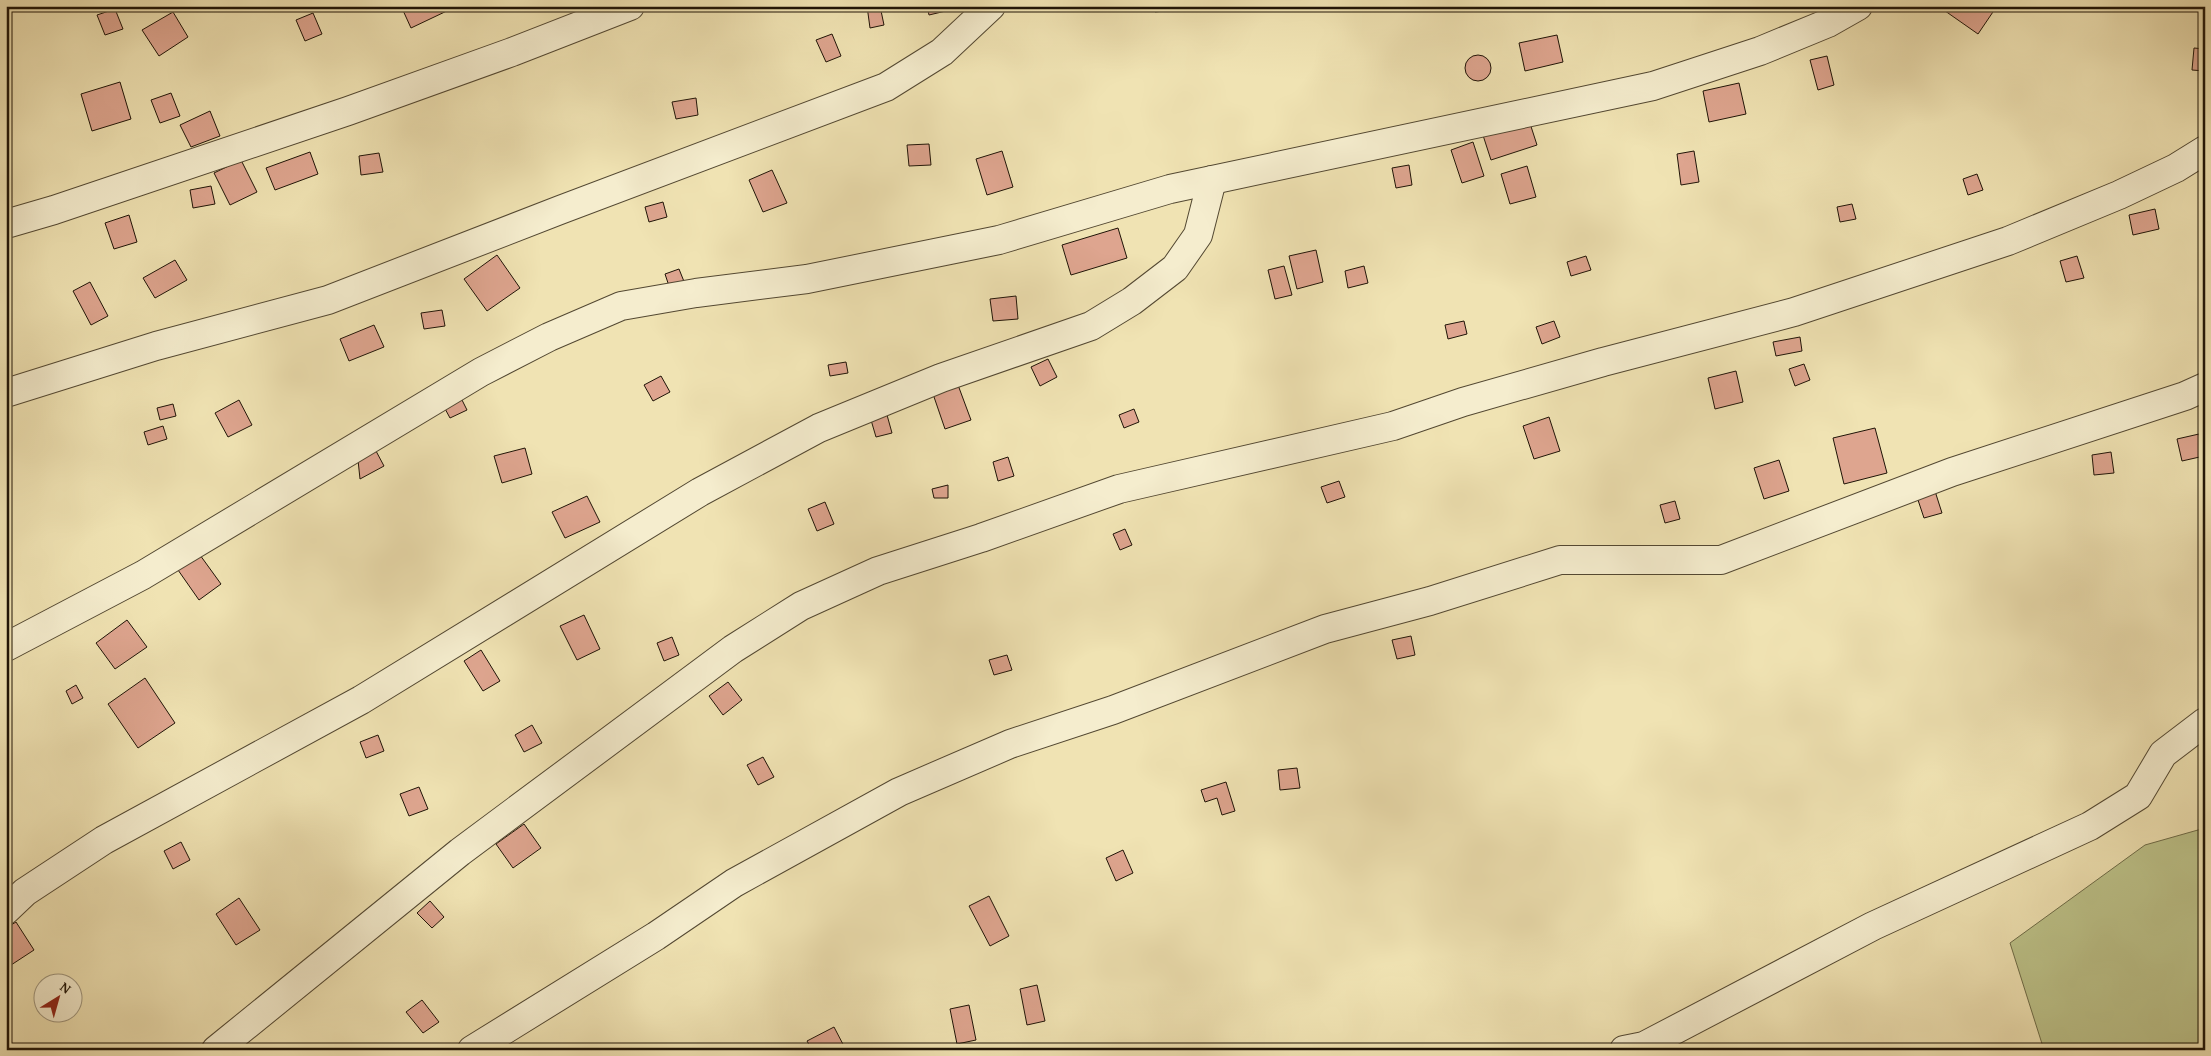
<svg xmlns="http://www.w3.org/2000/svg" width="2211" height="1056" viewBox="0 0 2211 1056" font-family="'Gentium Book Plus',serif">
<rect width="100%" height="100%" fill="#f0e3b3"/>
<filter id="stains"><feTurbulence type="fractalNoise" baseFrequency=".004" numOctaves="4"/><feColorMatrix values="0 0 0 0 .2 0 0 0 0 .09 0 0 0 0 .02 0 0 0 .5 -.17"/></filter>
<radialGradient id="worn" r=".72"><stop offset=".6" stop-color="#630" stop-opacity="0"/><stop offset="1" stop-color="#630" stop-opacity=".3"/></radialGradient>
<path fill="#bdc38a" stroke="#6e6c48" d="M 2205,828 L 2205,1050 L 2044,1050 L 2010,943 L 2145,845 Z"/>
<g fill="#dea58f" stroke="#1f1407">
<path d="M 401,6 L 450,6 L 451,9 L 411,28 Z"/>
<path d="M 867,6 L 880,6 L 884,25 L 870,28 Z"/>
<path d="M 927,6 L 949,6 L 950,10 L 929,15 Z"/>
<path d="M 1154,6 L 1172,6 L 1172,10 L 1155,12 Z"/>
<path d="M 1938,6 L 1997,6 L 1978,34 Z"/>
<path d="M 115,9 L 123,29 L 105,35 L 97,15 Z"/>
<path d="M 173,12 L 188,37 L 159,56 L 142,30 Z"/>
<path d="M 313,13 L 322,34 L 305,41 L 296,20 Z"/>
<path d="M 832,34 L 841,56 L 826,62 L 816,40 Z"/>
<path d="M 1557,35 L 1563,62 L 1525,71 L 1519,43 Z"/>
<path d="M 2194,48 L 2205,49 L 2205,71 L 2192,70 Z"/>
<circle cx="1478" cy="68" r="13"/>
<path d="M 1827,56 L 1834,85 L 1818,90 L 1810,60 Z"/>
<path d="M 120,82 L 131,119 L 92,131 L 81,94 Z"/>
<path d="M 1739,83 L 1746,114 L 1709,122 L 1703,91 Z"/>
<path d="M 171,93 L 180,116 L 160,123 L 151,100 Z"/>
<path d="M 696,98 L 698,115 L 676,119 L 672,102 Z"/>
<path d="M 210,111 L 220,136 L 191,147 L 180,125 Z"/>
<path d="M 1526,111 L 1537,145 L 1491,160 L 1480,126 Z"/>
<path d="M 1473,142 L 1484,176 L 1462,183 L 1451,150 Z"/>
<path d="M 929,144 L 931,165 L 909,166 L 907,145 Z"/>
<path d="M 1002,151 L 1013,187 L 987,195 L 976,159 Z"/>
<path d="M 1694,151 L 1699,182 L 1681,185 L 1677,154 Z"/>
<path d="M 310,152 L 318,174 L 275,190 L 266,168 Z"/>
<path d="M 379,153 L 383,172 L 361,175 L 359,156 Z"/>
<path d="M 241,160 L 257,192 L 230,205 L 214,173 Z"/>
<path d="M 1409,165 L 1412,185 L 1396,188 L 1392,168 Z"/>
<path d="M 1527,166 L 1536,197 L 1510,204 L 1501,174 Z"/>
<path d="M 772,170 L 787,203 L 763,212 L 749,180 Z"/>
<path d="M 1977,174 L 1983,190 L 1968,195 L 1963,179 Z"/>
<path d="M 211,186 L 215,204 L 193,208 L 190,190 Z"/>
<path d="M 663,202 L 667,217 L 649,222 L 645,207 Z"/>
<path d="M 1852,204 L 1856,219 L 1840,222 L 1837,207 Z"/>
<path d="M 2155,209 L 2159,229 L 2133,235 L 2129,215 Z"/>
<path d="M 129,215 L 137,242 L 114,249 L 105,223 Z"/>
<path d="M 1118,228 L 1127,258 L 1071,275 L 1062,245 Z"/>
<path d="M 1316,250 L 1323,282 L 1297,289 L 1289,256 Z"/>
<path d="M 497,255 L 520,288 L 487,311 L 464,279 Z"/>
<path d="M 1586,256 L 1591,270 L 1571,276 L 1567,262 Z"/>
<path d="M 2077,256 L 2084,278 L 2066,282 L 2060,261 Z"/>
<path d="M 175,260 L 187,280 L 155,298 L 143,278 Z"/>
<path d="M 1284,266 L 1292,295 L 1275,299 L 1268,270 Z"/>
<path d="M 1364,266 L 1368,283 L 1348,288 L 1345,271 Z"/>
<path d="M 679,269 L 685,284 L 670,289 L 665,274 Z"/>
<path d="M 90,282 L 108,316 L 91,325 L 73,291 Z"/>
<path d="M 1016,296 L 1018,319 L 993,321 L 990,299 Z"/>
<path d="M 442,310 L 445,326 L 424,329 L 421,313 Z"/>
<path d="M 1464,321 L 1467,334 L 1448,339 L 1445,325 Z"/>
<path d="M 1554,321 L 1560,337 L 1542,344 L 1536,327 Z"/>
<path d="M 374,325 L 384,347 L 349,361 L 340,339 Z"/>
<path d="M 1800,337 L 1802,351 L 1776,356 L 1773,342 Z"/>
<path d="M 1048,359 L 1057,377 L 1040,386 L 1031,367 Z"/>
<path d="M 846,362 L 848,373 L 830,376 L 828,365 Z"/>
<path d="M 1804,364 L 1810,380 L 1795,386 L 1789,369 Z"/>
<path d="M 1736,371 L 1743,402 L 1715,409 L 1708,378 Z"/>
<path d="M 661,376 L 670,392 L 653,401 L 644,385 Z"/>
<path d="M 958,385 L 971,420 L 945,429 L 933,394 Z"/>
<path d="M 460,396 L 467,410 L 450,418 L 443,405 Z"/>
<path d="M 239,400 L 252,425 L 228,437 L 215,413 Z"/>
<path d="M 173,404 L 176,416 L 160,420 L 157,408 Z"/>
<path d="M 1134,409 L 1139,422 L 1124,428 L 1119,415 Z"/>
<path d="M 887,415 L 892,433 L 876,437 L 871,420 Z"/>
<path d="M 1549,417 L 1560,451 L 1534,459 L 1523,426 Z"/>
<path d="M 163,426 L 167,439 L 148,445 L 144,432 Z"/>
<path d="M 1875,428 L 1887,473 L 1844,484 L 1833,438 Z"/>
<path d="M 2199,434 L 2204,456 L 2182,461 L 2177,439 Z"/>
<path d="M 525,448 L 532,474 L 502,483 L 494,456 Z"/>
<path d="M 376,451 L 384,466 L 360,479 L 358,460 Z"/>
<path d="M 2111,452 L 2114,473 L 2094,475 L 2092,455 Z"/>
<path d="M 1008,457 L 1014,476 L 998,481 L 993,462 Z"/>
<path d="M 1779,460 L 1789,491 L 1764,499 L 1754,468 Z"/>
<path d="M 1339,481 L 1345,497 L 1327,503 L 1321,487 Z"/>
<path d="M 948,485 L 948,498 L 934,498 L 932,489 Z"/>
<path d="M 1934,488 L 1942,513 L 1924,518 L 1916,494 Z"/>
<path d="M 587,496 L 600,522 L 565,538 L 552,512 Z"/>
<path d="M 1675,501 L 1680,519 L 1665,523 L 1660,505 Z"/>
<path d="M 825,502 L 834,524 L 817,531 L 808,509 Z"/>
<path d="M 1125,529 L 1132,545 L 1120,550 L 1113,534 Z"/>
<path d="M 200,555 L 221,584 L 199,600 L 178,570 Z"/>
<path d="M 584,615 L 600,649 L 577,660 L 560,626 Z"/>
<path d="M 127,620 L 147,647 L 115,669 L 96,643 Z"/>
<path d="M 1411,636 L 1415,655 L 1397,659 L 1392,640 Z"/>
<path d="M 672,637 L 679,655 L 664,661 L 657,643 Z"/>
<path d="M 481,650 L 500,681 L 483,691 L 464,661 Z"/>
<path d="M 1007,655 L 1012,670 L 994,675 L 989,660 Z"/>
<path d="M 145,678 L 175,723 L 138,748 L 108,704 Z"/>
<path d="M 728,682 L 742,700 L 723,715 L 709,696 Z"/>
<path d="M 76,685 L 83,698 L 72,704 L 66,691 Z"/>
<path d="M 532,725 L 542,743 L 524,752 L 515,735 Z"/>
<path d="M 378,735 L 384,751 L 366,758 L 360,742 Z"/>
<path d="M 763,757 L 774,777 L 758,785 L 747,765 Z"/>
<path d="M 1297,768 L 1300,788 L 1280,790 L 1278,770 Z"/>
<path d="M 1226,782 L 1235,811 L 1222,815 L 1217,798 L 1205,802 L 1201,790 Z"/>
<path d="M 419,787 L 428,809 L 409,816 L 400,794 Z"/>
<path d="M 524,824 L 541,848 L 513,868 L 496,844 Z"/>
<path d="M 181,842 L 190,860 L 173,869 L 164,851 Z"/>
<path d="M 1123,850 L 1133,873 L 1116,881 L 1106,858 Z"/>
<path d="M 989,896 L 1009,936 L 990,946 L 969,906 Z"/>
<path d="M 239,898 L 260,930 L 236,945 L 216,914 Z"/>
<path d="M 430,901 L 444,917 L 432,928 L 417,913 Z"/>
<path d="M 16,922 L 34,950 L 8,967 L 6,964 L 6,928 Z"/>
<path d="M 1037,985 L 1045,1021 L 1027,1025 L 1020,989 Z"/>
<path d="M 422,1000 L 439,1022 L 423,1033 L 406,1012 Z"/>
<path d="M 969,1005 L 976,1040 L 957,1044 L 950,1009 Z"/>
<path d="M 834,1027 L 846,1050 L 812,1050 L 807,1041 Z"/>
</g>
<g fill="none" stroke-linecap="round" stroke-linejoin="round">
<defs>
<g id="street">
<path d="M 6,224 L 54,210 L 348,111 L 512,52 L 630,6"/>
<path d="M 6,393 L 156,346 L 328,300 L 560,210 L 886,87 L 942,52 L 991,6"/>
<path d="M 6,647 L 143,575 L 481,372 L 549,337 L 621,306 L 696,293 L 807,279 L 999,240 L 1170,189 L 1653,86 L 1760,51 L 1828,23 L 1858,6"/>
<path d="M 6,910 L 25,892 L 104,840 L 361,700 L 700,492 L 819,428 L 941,378 L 1091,326 L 1132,301 L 1175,268 L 1198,235 L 1212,180"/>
<path d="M 216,1050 L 460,852 L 733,649 L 801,606 L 878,571 L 981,538 L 1119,489 L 1393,426 L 1463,402 L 1603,362 L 1794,312 L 2008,241 L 2119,195 L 2176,168 L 2205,150"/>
<path d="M 472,1050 L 656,936 L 734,883 L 899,792 L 1010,744 L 1113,710 L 1325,629 L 1430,601 L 1560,560 L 1721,560 L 1952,472 L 2185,396 L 2205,387"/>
<path d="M 1624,1050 L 1644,1046 L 1873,926 L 2090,826 L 2138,796 L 2163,754 L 2205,722"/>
</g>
</defs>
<use href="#street" stroke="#534832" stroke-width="30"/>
<use href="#street" stroke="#f5edce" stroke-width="28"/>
</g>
<rect width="2211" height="1056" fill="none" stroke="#f0e3b3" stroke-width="25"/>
<rect x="8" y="8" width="2196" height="1041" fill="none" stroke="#1f1407" stroke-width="2.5"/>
<rect x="12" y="12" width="2186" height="1031" fill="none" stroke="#1f1407"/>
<g transform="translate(58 998) rotate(37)"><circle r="24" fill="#f5edce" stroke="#9f967e"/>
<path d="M0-4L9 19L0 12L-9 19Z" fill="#8f2418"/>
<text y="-8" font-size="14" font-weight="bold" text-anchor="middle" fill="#1f1407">N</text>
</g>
<rect width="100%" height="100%" filter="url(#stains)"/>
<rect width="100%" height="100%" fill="url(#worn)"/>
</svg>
